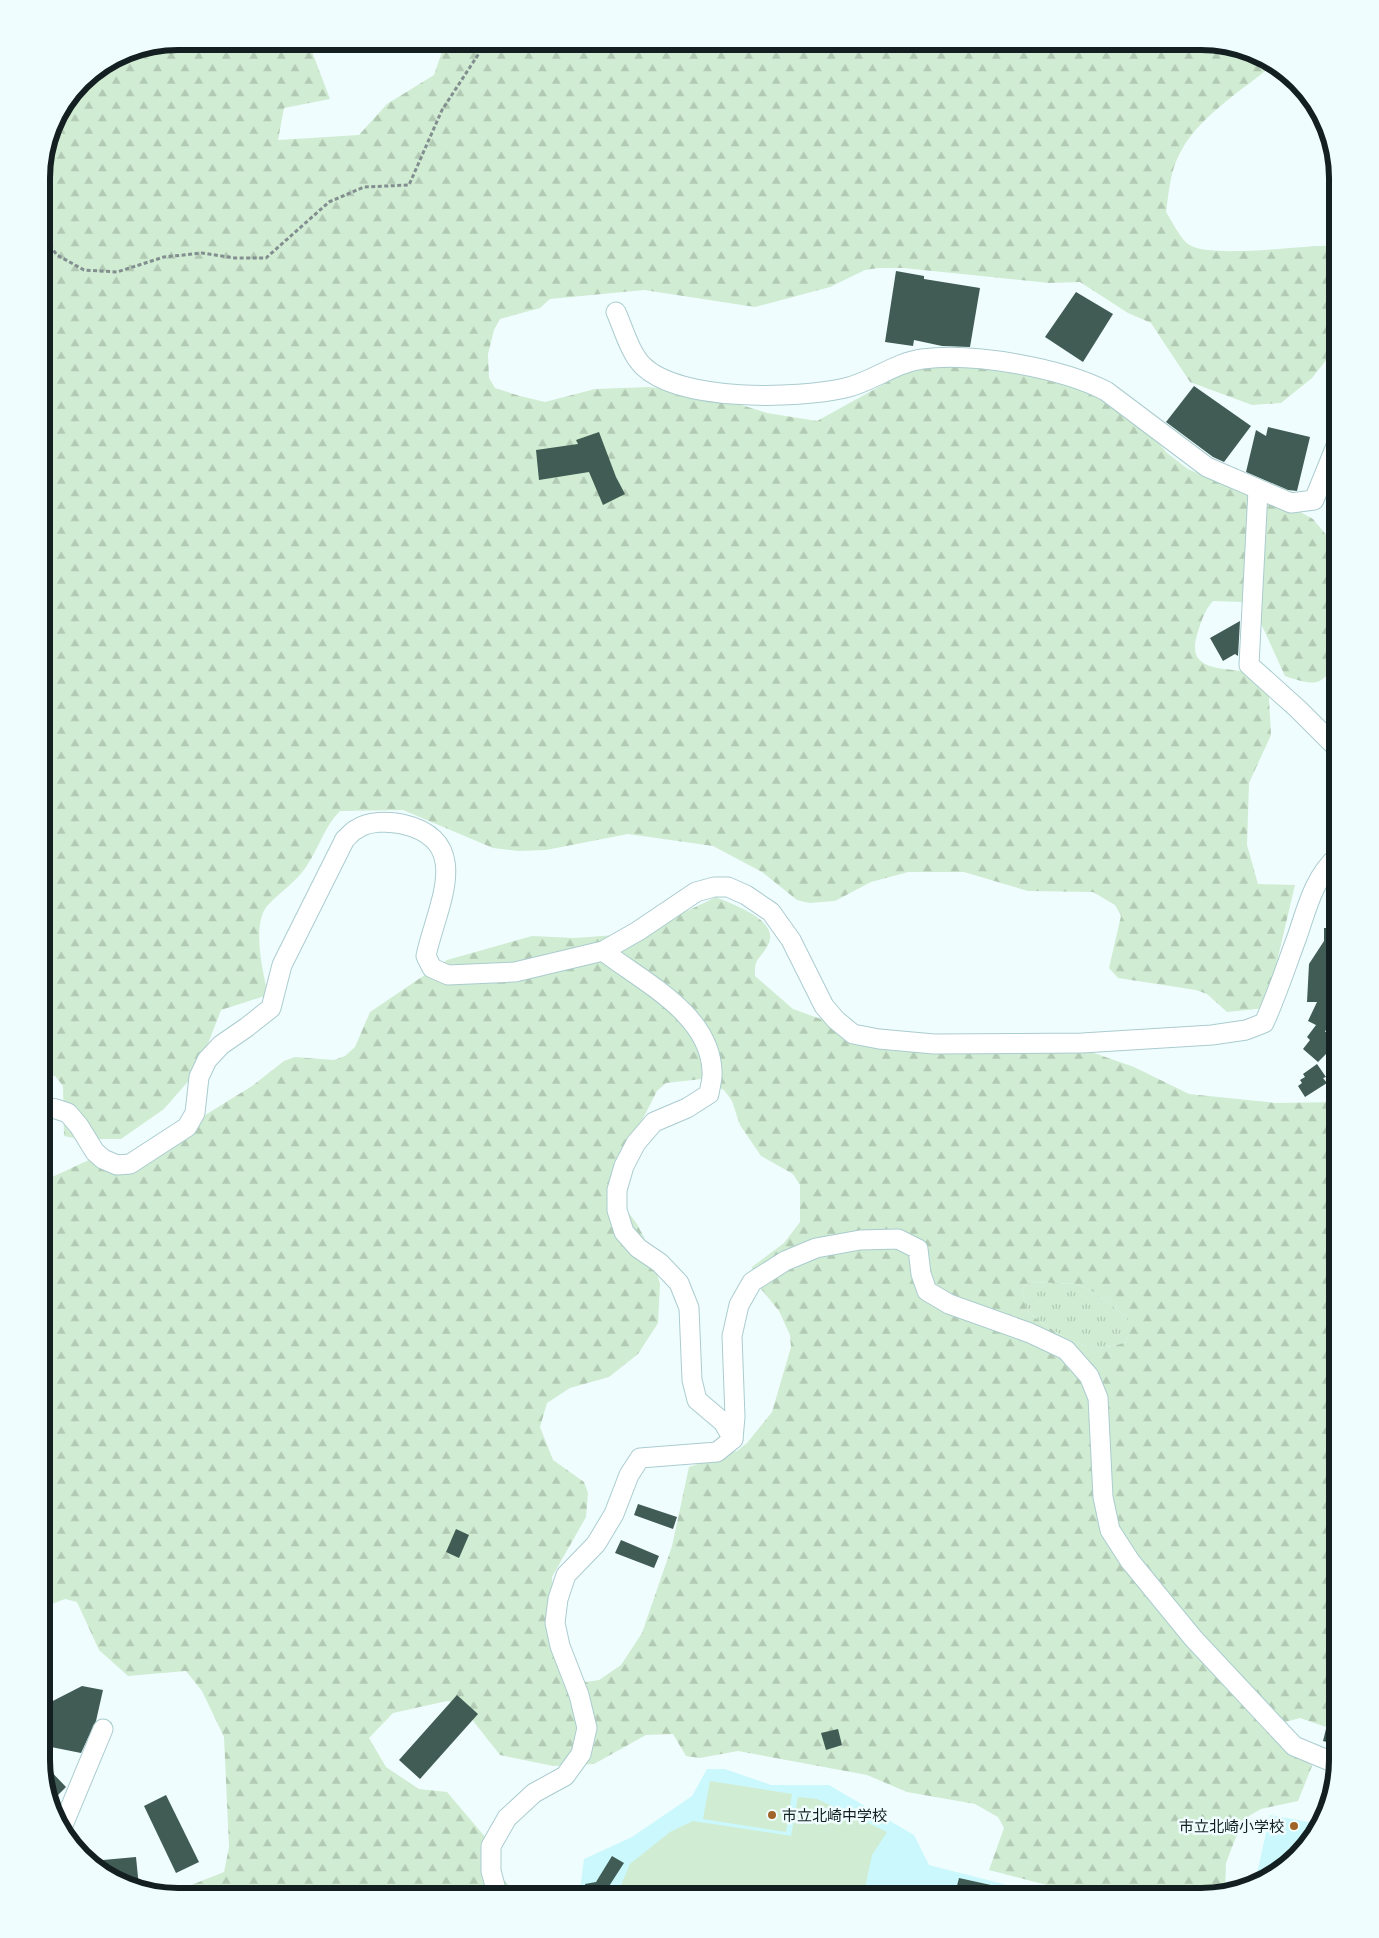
<svg xmlns="http://www.w3.org/2000/svg" width="1379" height="1938" viewBox="0 0 1379 1938" font-family="'Golos Text','Noto Sans JP',sans-serif">
<defs>
<pattern id="grass-tufts" width="24" height="20" patternUnits="userSpaceOnUse" patternTransform="scale(1.25)"><rect width="24" height="20" fill="#d0ecd2"/><path d="M3 7l-1-3M5 7V3M7 7l1-3M15 17l-1-3M17 17v-4M19 17l1-3" fill="none" stroke="#b2cab4"/></pattern>
<pattern id="forest-firs" width="22" height="20" patternUnits="userSpaceOnUse" patternTransform="scale(1.25)"><rect width="22" height="20" fill="#d0ecd2"/><path d="M5 1l3.5 6h-7zM16 11l3.5 6h-7z" fill="#b2cab4"/></pattern>
</defs>
<rect width="100%" height="100%" fill="#f0fdff"/>
<g fill="#cbf8fc">
<path d="M 707,1769 L 725,1769 L 771,1785 L 829,1785 L 914,1835 L 929,1865 L 1054,1897 L 579,1897 L 584,1859 L 632,1837 L 692,1796 Z"/>
<path d="M 1328,1770 L 1335,1770 L 1320,1828 L 1270,1878 L 1255,1882 L 1270,1815 L 1315,1823 Z"/>
</g>
<path fill="url(#grass-tufts)" d="M 1031,1282 L 1076,1284 L 1094,1292 L 1128,1318 L 1128,1337 L 1126,1342 C 1095,1354 1073,1344 1047,1326 C 1041,1322 1031,1316 1027,1309 C 1024,1304 1024,1296 1022,1290 L 1025,1285 Z"/>
<g fill="url(#forest-firs)" fill-rule="evenodd">
<path d="M 178,41 L 308,41 L 330,99 L 284,108 L 278,140 L 359,135 L 387,104 L 434,75 L 443,49 L 443,41 L 1210,42 L 1270,60 L 1268,69 C 1239,92 1197,119 1180,153 C 1170,171 1169,192 1166,212 C 1171,220 1181,239 1188,244 C 1210,260 1306,244 1338,246 L 1338,345 L 1312,378 L 1281,403 L 1252,405 L 1190,382 L 1151,323 L 1128,313 L 1080,282 L 1049,283 L 903,268 L 878,268 L 865,270 L 830,287 L 755,307 L 644,290 L 550,299 L 540,308 L 500,319 L 494,330 L 488,354 L 489,378 L 495,388 L 520,396 L 545,402 L 595,389 L 649,387 L 703,393 L 767,413 L 817,421 L 913,368 L 1006,363 L 1058,374 L 1144,426 L 1167,453 L 1188,469 L 1240,491 L 1280,501 L 1313,519 L 1337,548 L 1338,656 C 1323,688 1316,686 1285,676 L 1253,606 L 1240,602 L 1213,601 C 1204,611 1201,622 1197,635 C 1184,678 1236,665 1259,675 C 1262,677 1265,680 1268,682 L 1271,735 L 1249,783 L 1247,845 L 1258,884 L 1295,885 L 1266,1008 L 1227,1012 L 1207,994 L 1196,990 L 1118,978 L 1109,968 L 1121,916 L 1115,905 L 1093,892 L 1028,891 L 964,872 L 908,872 L 871,882 L 835,901 L 809,903 L 797,900 L 762,872 L 713,846 L 628,834 L 546,850 L 519,851 L 493,848 L 403,810 L 340,811 C 324,827 319,848 306,867 C 297,881 280,892 268,905 C 251,923 263,973 268,995 L 221,1010 L 198,1070 L 164,1109 L 121,1139 L 79,1139 L 64,1136 L 63,1086 L 55,1076 L 41,1076 L 42,169 L 55,118 L 88,75 L 126,52 Z"/>
<path d="M 716,897 C 733,905 781,920 768,945 C 760,960 754,957 755,976 L 793,1009 L 874,1038 L 1071,1045 L 1134,1067 L 1189,1094 L 1276,1103 L 1338,1102 L 1338,1731 L 1300,1718 L 1274,1725 L 1312,1766 L 1298,1801 L 1261,1809 L 1249,1816 L 1236,1837 L 1226,1863 L 1225,1890 L 1201,1897 L 1093,1897 L 989,1870 L 1004,1828 L 998,1817 L 975,1804 L 907,1792 L 867,1775 L 738,1751 L 700,1758 L 686,1756 L 673,1734 L 646,1735 L 594,1764 L 553,1766 L 500,1755 L 459,1703 L 447,1701 L 393,1713 L 369,1738 L 386,1767 L 419,1789 L 447,1792 L 491,1844 L 503,1879 L 520,1897 L 173,1896 L 176,1891 L 224,1872 L 229,1847 L 224,1737 L 202,1691 L 186,1671 L 128,1676 L 99,1650 L 77,1602 L 65,1599 L 41,1608 L 41,1202 L 50,1178 L 91,1159 L 127,1157 L 173,1135 L 252,1086 L 284,1061 L 295,1057 L 334,1060 L 345,1056 L 355,1047 L 370,1012 L 447,960 L 532,936 L 575,938 L 642,933 ZM 702,1079 L 724,1090 L 732,1101 L 740,1125 L 761,1156 L 793,1174 L 800,1185 L 800,1222 L 784,1243 L 752,1267 L 753,1279 L 779,1311 L 790,1335 L 791,1347 L 772,1412 L 747,1443 L 737,1451 L 689,1467 L 672,1546 L 642,1633 L 621,1665 L 599,1680 L 586,1682 L 575,1677 L 557,1655 L 552,1577 L 586,1517 L 588,1493 L 584,1482 L 553,1460 L 540,1427 L 547,1403 L 570,1388 L 609,1377 L 638,1354 L 658,1323 L 660,1284 L 649,1247 L 637,1224 L 616,1196 L 611,1181 L 657,1091 L 666,1083 ZM 1031,1282 L 1076,1284 L 1094,1292 L 1128,1318 L 1128,1337 L 1126,1342 C 1095,1354 1073,1344 1047,1326 C 1041,1322 1031,1316 1027,1309 C 1024,1304 1024,1295 1022,1290 L 1025,1285 Z"/>
</g>
<g fill="#d0ecd2">
<path d="M 710,1781 L 792,1794 L 786,1832 L 703,1819 Z"/>
<path d="M 798,1797 L 817,1799 L 887,1832 L 872,1855 L 863,1897 L 616,1897 L 630,1864 L 670,1832 L 693,1821 L 791,1836 Z"/>
</g>
<g fill="#405c54">
<path d="M 896,271 L 924,276 L 924,279 L 980,288 L 970,347 L 942,346 L 914,340 L 913,346 L 885,342 Z"/>
<path d="M 1076,292 L 1113,314 L 1083,362 L 1045,337 Z"/>
<path d="M 1194,386 L 1251,426 L 1224,462 L 1213,457 L 1166,422 Z"/>
<path d="M 1268,427 L 1310,437 L 1297,491 L 1288,490 L 1246,472 L 1256,430 L 1266,436 Z"/>
<path d="M 599,432 L 616,477 L 625,494 L 603,505 L 589,472 L 539,480 L 536,450 L 578,444 L 576,440 Z"/>
<path d="M 1240,621 L 1238,656 L 1235,654 L 1223,661 L 1210,638 Z"/>
<path d="M 1324,928 L 1338,928 L 1338,953 L 1332,964 L 1333,981 L 1338,981 L 1338,987 L 1336,998 L 1330,1008 L 1331,1006 L 1336,1009 L 1325,1032 L 1332,1033 L 1331,1049 L 1318,1062 L 1303,1049 L 1310,1040 L 1307,1037 L 1316,1025 L 1308,1021 L 1317,1002 L 1307,1002 L 1309,964 L 1324,941 Z"/>
<path d="M 1317,1064 L 1326,1077 L 1323,1078 L 1327,1083 L 1305,1097 L 1298,1086 L 1302,1083 L 1300,1080 L 1305,1077 L 1303,1074 Z"/>
<path d="M 638,1504 L 677,1517 L 673,1529 L 634,1515 Z"/>
<path d="M 456,1529 L 469,1535 L 459,1558 L 446,1552 Z"/>
<path d="M 621,1540 L 659,1556 L 654,1568 L 615,1553 Z"/>
<path d="M 82,1686 L 103,1690 L 96,1721 L 81,1753 L 41,1745 L 41,1707 Z"/>
<path d="M 457,1695 L 478,1714 L 420,1779 L 399,1760 Z"/>
<path d="M 838,1729 L 842,1745 L 826,1750 L 821,1733 Z"/>
<path d="M 1326,1729 L 1338,1731 L 1338,1745 L 1323,1741 Z"/>
<path d="M 42,1762 L 66,1787 L 52,1801 L 48,1785 Z"/>
<path d="M 166,1795 L 199,1862 L 176,1873 L 144,1806 Z"/>
<path d="M 612,1856 L 624,1863 L 602,1897 L 588,1897 L 585,1884 L 596,1882 Z"/>
<path d="M 136,1857 L 139,1887 L 109,1878 L 92,1861 Z"/>
<path d="M 959,1878 L 1018,1891 L 1017,1897 L 954,1897 Z"/>
</g>
<g fill="none" stroke-linecap="round" stroke-linejoin="round">
<defs>
<g id="minor">
<path d="M 616,312 C 624,330 630,353 643,366 C 680,402 797,399 845,388 C 872,382 894,363 922,359 C 973,352 1061,368 1106,391 L 1207,467 L 1291,503 L 1314,500 L 1338,441"/>
<path d="M 1258,490 L 1249,665 L 1298,709 L 1338,749"/>
<path d="M 603,951 C 643,982 710,1014 712,1071 C 713,1078 710,1086 709,1094 L 687,1108 L 654,1122 L 636,1143 L 624,1166 L 617,1190 L 617,1210 L 624,1232 L 638,1248 L 660,1263 L 679,1283 L 689,1308 L 692,1380 L 697,1400 L 723,1422 L 733,1439"/>
<path d="M 41,1107 L 56,1109 L 68,1113 L 79,1126 L 95,1152 L 103,1159 L 117,1165 L 130,1164 L 187,1127 L 195,1113 L 199,1077 L 207,1060 L 221,1045 L 247,1027 L 271,1008 L 282,965 L 345,839 C 349,836 352,831 357,829 C 368,821 389,821 402,824 C 476,841 436,907 426,956 L 432,968 L 448,975 L 515,972 L 603,951 L 638,931 L 696,892 L 714,887 L 728,887 L 746,895 L 771,912 L 791,940 L 824,1006 L 836,1020 L 853,1034 L 879,1039 L 934,1044 L 1082,1043 L 1212,1035 L 1246,1030 L 1264,1023 C 1277,995 1286,966 1297,937 C 1307,908 1314,877 1338,856"/>
<path d="M 61,1830 L 103,1729"/>
<path d="M 498,1897 L 491,1871 L 491,1846 L 507,1818 L 534,1793 L 565,1776 L 581,1754 L 587,1728 L 579,1695 L 560,1646 L 555,1623 L 558,1599 L 566,1575 L 596,1544 L 614,1514 L 629,1475 L 640,1458 L 717,1452 L 733,1439 L 735,1417 L 732,1336 L 739,1305 L 752,1282 L 785,1261 L 816,1248 L 860,1240 L 898,1239 L 918,1249 L 921,1274 L 927,1291 L 949,1304 L 1030,1333 L 1066,1350 L 1089,1376 L 1098,1398 L 1103,1497 L 1110,1530 L 1130,1561 L 1193,1638 L 1294,1746 L 1330,1761 L 1338,1760"/>
</g>
</defs>
<use href="#minor" stroke="#abcccf" stroke-width="21"/>
<path stroke="#828e90" stroke-width="3" stroke-dasharray="4 2.5" stroke-linecap="butt" d="M 42,235 L 57,255 L 84,270 L 117,272 L 164,257 L 202,253 L 235,258 L 266,258 L 329,202 L 364,187 L 409,185 L 442,110 L 487,41"/>
<use href="#minor" stroke="#fff" stroke-width="19"/>
</g>
<g fill="#a16428" stroke="#f0fdff" stroke-width="2">
<circle cx="772" cy="1815" r="5"/>
<circle cx="1294" cy="1826" r="5"/>
</g>
<g text-anchor="middle" dominant-baseline="central" stroke-width="5" stroke-linejoin="round" paint-order="stroke">
<g font-size="15" fill="#131f21" stroke="#f0fdff" text-anchor="start">
<text x="782" y="1815">市立北崎中学校</text>
<text x="1284" y="1826" text-anchor="end">市立北崎小学校</text>
</g>
</g>
<path d="M0 0H1379V1938H0ZM178 50H1201A128 128 0 0 1 1329 178V1760A128 128 0 0 1 1201 1888H178A128 128 0 0 1 50 1760V178A128 128 0 0 1 178 50Z" fill="#f0fdff" fill-rule="evenodd"/>
<path fill="none" stroke="#131f21" stroke-width="6" d="M178 50H1201A128 128 0 0 1 1329 178V1760A128 128 0 0 1 1201 1888H178A128 128 0 0 1 50 1760V178A128 128 0 0 1 178 50Z"/>
</svg>
